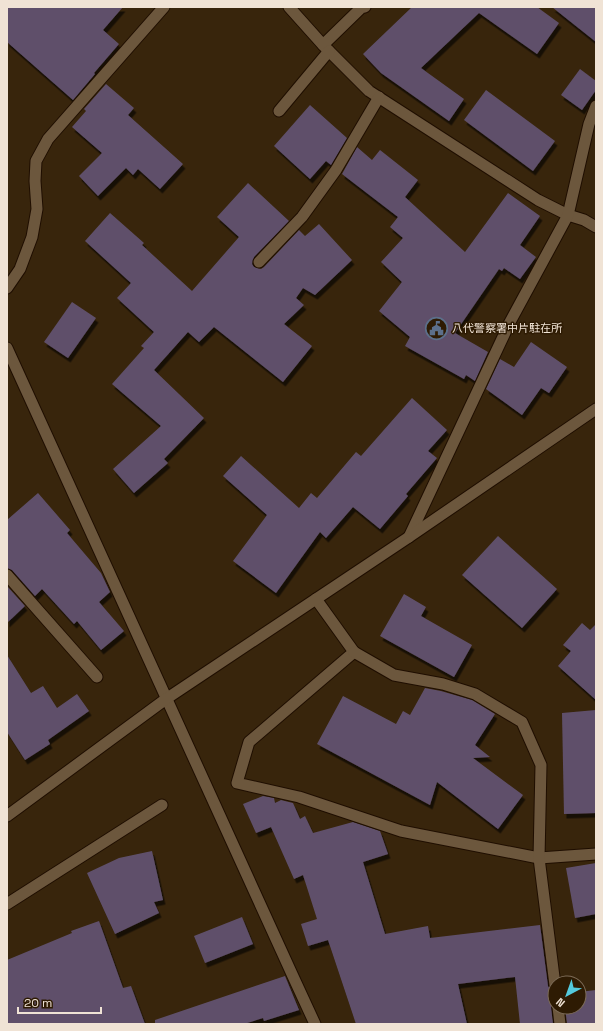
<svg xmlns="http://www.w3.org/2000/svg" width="603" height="1031" viewBox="0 0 603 1031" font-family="'Space Grotesk','Noto Sans JP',sans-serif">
<defs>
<filter id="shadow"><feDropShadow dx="2.5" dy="4.5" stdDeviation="0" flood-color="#0009"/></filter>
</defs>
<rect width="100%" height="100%" fill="#38250c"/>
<g fill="#5f506b" filter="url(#shadow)">
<path d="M 7,7 L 123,7 L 103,30 L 119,44 L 94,73 L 95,74 L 73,100 L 7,42 Z"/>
<path d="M 412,7 L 537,7 L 559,23 L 537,54 L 479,13 L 421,68 L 464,99 L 449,121 L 381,73 L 363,54 Z"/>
<path d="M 552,7 L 596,7 L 596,42 Z"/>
<path d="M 580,69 L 596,81 L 596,90 L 582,110 L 561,95 Z"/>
<path d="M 106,84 L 134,108 L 128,115 L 183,164 L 160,189 L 138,169 L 133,175 L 126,168 L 98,196 L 79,176 L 102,153 L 72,127 L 86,111 L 84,109 Z"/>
<path d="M 486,90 L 555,141 L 533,171 L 464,120 Z"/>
<path d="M 310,105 L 347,138 L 331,165 L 326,161 L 310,179 L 274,146 Z"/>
<path d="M 357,147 L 372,160 L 380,150 L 418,180 L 405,197 L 465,252 L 508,193 L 540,216 L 520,245 L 536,257 L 520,279 L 504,268 L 502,271 L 499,269 L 455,333 L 488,352 L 475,381 L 466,375 L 464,379 L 405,346 L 410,337 L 379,311 L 402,282 L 381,262 L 403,238 L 390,227 L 398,217 L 342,174 Z"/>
<path d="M 248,183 L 289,221 L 254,257 L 252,264 L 254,267 L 261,269 L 264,267 L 299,230 L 305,236 L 319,224 L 352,260 L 315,295 L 303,288 L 296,298 L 304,305 L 284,324 L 312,346 L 283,382 L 214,327 L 199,342 L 188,332 L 154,370 L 204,418 L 164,459 L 168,463 L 134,493 L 113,469 L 161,426 L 112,384 L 144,348 L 141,346 L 154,332 L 117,298 L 131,283 L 85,241 L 110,213 L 144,243 L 142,245 L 192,291 L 239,237 L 217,217 Z"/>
<path d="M 72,302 L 96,318 L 68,358 L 44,342 Z"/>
<path d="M 531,342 L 567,367 L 549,393 L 541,388 L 522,415 L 486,389 L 500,359 L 514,367 Z"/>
<path d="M 412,398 L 447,430 L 428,451 L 437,458 L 406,494 L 408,496 L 380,529 L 353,507 L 326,538 L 320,532 L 276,593 L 233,561 L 267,515 L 223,476 L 241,456 L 299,508 L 311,493 L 317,498 L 356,452 L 361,456 Z"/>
<path d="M 38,493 L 70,530 L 67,533 L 101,573 L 110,592 L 99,602 L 124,631 L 101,650 L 77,621 L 74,624 L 42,589 L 35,596 L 12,570 L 7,568 L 7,520 Z"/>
<path d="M 498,536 L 557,589 L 522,628 L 462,575 Z"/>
<path d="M 7,586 L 25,606 L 7,623 Z"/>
<path d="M 404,594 L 426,607 L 421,616 L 472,645 L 454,677 L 380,636 Z"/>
<path d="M 582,623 L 590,630 L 596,624 L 596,700 L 558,666 L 571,651 L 563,645 Z"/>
<path d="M 7,655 L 31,693 L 43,686 L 57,708 L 77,694 L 89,711 L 48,740 L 50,744 L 25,760 L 7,732 Z"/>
<path d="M 425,688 L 441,691 L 472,700 L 495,714 L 475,745 L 490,757 L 473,758 L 523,795 L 498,829 L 437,782 L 430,805 L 317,744 L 343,696 L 396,724 L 403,711 L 410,715 Z"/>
<path d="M 596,710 L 596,813 L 564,814 L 562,713 Z"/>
<path d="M 263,796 L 274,798 L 275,803 L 281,800 L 293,803 L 300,819 L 305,816 L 313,833 L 353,822 L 380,831 L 388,854 L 363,862 L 385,934 L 428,926 L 430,938 L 540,925 L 548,986 L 551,991 L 552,996 L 555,996 L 555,1001 L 552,1004 L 551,1007 L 553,1024 L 520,1024 L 515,977 L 458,984 L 467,1024 L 356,1024 L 328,940 L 308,946 L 301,924 L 317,919 L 303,875 L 294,879 L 271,827 L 256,833 L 243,804 Z"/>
<path d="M 152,851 L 163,900 L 154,902 L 159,913 L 115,934 L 87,873 L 119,858 Z"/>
<path d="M 596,863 L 596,914 L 575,918 L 566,868 Z"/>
<path d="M 242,917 L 253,944 L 205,963 L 194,936 Z"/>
<path d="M 99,921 L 123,988 L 131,986 L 145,1024 L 7,1024 L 7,960 L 72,933 L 71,931 Z"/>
<path d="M 285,976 L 299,1010 L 264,1021 L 263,1018 L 244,1024 L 155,1024 L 155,1020 Z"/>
<path d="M 596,990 L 596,1024 L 567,1024 L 565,1007 L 579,1007 L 579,992 Z"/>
</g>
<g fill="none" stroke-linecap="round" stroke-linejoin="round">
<defs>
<path id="service" d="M 7,575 L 97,677"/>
<g id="minor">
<path d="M 289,7 L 323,45 L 369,91 L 538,200 L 568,215 L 584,220 L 596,227"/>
<path d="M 323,45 L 361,8 L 365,7"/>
<path d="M 279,111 L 329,51"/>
<path d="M 259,262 L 302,217 L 336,170 L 379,97"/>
<path d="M 7,288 L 20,269 L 32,237 L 37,209 L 35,181 L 36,161 L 48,139 L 164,7"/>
<path d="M 409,537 L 510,322 L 568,215 L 589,124 L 596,106"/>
<path d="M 316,599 L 354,652 L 249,742 L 237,783 L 299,797 L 401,831 L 539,858 L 596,854"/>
<path d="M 354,652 L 394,675 L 443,684 L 475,694 L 522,722 L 541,765 L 539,858 L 555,985"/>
<path d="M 7,904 L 162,805"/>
<path d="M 558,1007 L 560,1024"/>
</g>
<g id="tertiary">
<path d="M 7,348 C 109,573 211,799 315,1024"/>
<path d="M 7,816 L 166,699 L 409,537 L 596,409"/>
</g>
</defs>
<use href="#service" stroke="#1f0e00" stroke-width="13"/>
<use href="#minor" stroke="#1f0e00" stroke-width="13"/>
<use href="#tertiary" stroke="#1f0e00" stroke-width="13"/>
<use href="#service" stroke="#6c573d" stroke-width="11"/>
<use href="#minor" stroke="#6c573d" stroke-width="11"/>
<use href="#tertiary" stroke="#6c573d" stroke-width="11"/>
</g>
<defs>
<symbol id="civic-ring" viewBox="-11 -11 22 22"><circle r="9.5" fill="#2e1b03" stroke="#5c6f8a" stroke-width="1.5"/><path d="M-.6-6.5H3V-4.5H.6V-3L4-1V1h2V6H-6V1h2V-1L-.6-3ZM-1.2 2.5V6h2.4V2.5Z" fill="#5c6f8a"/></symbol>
</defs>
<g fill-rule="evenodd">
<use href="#civic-ring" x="424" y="316" width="25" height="25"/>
</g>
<g text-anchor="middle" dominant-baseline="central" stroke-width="3" stroke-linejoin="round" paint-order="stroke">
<g font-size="11" fill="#f0e3d5" stroke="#2e1b03" text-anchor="start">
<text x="452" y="328">八代警察署中片駐在所</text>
</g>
</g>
<rect width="603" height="1031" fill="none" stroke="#f0e3d5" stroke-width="16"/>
<g transform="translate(567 995) rotate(221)"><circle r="19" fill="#2e1b03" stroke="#7c6b57"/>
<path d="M0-3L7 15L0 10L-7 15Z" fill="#54cadd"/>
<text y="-6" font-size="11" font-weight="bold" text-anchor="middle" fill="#f0e3d5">N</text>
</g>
<path d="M18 1007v6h83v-6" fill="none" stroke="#f0e3d5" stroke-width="2"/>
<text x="24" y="1007" font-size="12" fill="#f0e3d5" stroke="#2e1b03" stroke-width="3" paint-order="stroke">20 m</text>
</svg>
